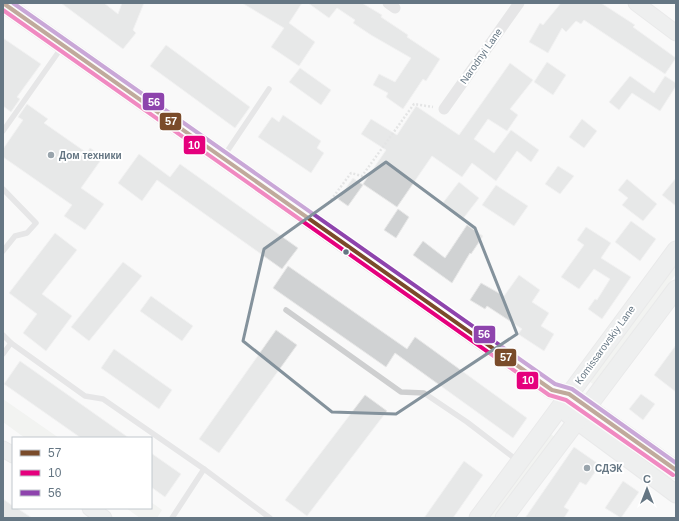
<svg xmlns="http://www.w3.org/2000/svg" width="679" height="521" viewBox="0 0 679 521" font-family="Arial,sans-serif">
<rect width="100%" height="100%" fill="#f9f9f9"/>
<g fill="#e8ebe6">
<path d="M 676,262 L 676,274 L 593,384 L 587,380 Z"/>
<path d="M 3,399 L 59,438 L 25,438 L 3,422 Z"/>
<path d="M 549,433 L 555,437 L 495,518 L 486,518 Z"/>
<path d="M 151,502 L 162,510 L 157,518 L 140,518 L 126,508 L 151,508 Z"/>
</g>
<g fill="#d0d2d3" stroke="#e8e8e8">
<path d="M 61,3 L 104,3 L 118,14 L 122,3 L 144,3 L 133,30 L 136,33 L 123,49 Z"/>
<path d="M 242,3 L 302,3 L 289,23 L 315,42 L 299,66 L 271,47 L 284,28 Z"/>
<path d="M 308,3 L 362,3 L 382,15 L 381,17 L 408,35 L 407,37 L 440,59 L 426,81 L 423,79 L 403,109 L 386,97 L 388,93 L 373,85 L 379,74 L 395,82 L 411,58 L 371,35 L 353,23 L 355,20 L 337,8 L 329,18 Z"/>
<path d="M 561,3 L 601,3 L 635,25 L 633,27 L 676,58 L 665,74 L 584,20 L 581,24 L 576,21 L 566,32 L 562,28 L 548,53 L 529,42 L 540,23 L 543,25 Z"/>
<path d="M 3,38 L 41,64 L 17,97 L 20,99 L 11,112 L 3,106 Z"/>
<path d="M 166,45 L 250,107 L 235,128 L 150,66 Z"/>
<path d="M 547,62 L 566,75 L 553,95 L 534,82 Z"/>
<path d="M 510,63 L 533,80 L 510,109 L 518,115 L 507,131 L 488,119 L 474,139 L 494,153 L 511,130 L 539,150 L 531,162 L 517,151 L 496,181 L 472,163 L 462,177 L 432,156 L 397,207 L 363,184 L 386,150 L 361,134 L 371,119 L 397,135 L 416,106 L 459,135 Z"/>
<path d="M 300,68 L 331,90 L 321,105 L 289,82 Z"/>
<path d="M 630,76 L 654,93 L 665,76 L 676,83 L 676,86 L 660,111 L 632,93 L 619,110 L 609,102 Z"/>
<path d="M 27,104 L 48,119 L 44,123 L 87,153 L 90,148 L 103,157 L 81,188 L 104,204 L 85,230 L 64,216 L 72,205 L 3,157 L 3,149 L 23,120 L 18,117 Z"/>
<path d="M 283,115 L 321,141 L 317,148 L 324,153 L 311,173 L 258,137 L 272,117 L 279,122 Z"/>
<path d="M 582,119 L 597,131 L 584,148 L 569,137 Z"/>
<path d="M 139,154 L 170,177 L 180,164 L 298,248 L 282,269 L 157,180 L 142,201 L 118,183 Z"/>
<path d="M 558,166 L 574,176 L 560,194 L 545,184 Z"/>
<path d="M 353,178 L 363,185 L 348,206 L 338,199 Z"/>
<path d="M 676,178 L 676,206 L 662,195 Z"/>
<path d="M 627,179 L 657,204 L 643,221 L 622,205 L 628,198 L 618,190 Z"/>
<path d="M 459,182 L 479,198 L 462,220 L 442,204 Z"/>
<path d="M 496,185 L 528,206 L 514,226 L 482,205 Z"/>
<path d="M 398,209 L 409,217 L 396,238 L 384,230 Z"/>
<path d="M 631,221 L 656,239 L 640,261 L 615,242 Z"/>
<path d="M 467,225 L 483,236 L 471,254 L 470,253 L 452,283 L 413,255 L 423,241 L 445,258 Z"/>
<path d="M 586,227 L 611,243 L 601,258 L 631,277 L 602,319 L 588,309 L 595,299 L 597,300 L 610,279 L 594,269 L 579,289 L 561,277 L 584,245 L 577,240 Z"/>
<path d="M 55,233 L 77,250 L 42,294 L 72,316 L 46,351 L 23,333 L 37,314 L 9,293 Z"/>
<path d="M 123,262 L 142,276 L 89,341 L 71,327 Z"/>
<path d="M 288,266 L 407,349 L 415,337 L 527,418 L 513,438 L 395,353 L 386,367 L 273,288 Z"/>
<path d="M 519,275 L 540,290 L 532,302 L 549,313 L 541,326 L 554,334 L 544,351 L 518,334 L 522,329 L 487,306 L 485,309 L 470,300 L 481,283 L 504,296 Z"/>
<path d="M 151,296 L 193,326 L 182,341 L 140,311 Z"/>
<path d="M 276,330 L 297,345 L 219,453 L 199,439 Z"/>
<path d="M 676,345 L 676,392 L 654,375 Z"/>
<path d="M 114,349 L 172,390 L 159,409 L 101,368 Z"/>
<path d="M 20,361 L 78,402 L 129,438 L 81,438 L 4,384 Z"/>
<path d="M 641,394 L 655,404 L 643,420 L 629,409 Z"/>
<path d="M 365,395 L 387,411 L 307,516 L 285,500 Z"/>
<path d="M 574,447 L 600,465 L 586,485 L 580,482 L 564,507 L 569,510 L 564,518 L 525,518 Z"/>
<path d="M 151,453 L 181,474 L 165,497 L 151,487 Z"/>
<path d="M 464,461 L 483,475 L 453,518 L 424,518 Z"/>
<path d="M 623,481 L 639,492 L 621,518 L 605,508 Z"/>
<path d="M 3,499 L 13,506 L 13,508 L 17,508 L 32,518 L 3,518 Z"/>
</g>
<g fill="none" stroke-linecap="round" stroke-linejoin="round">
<defs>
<g id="secondary">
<path d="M 636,3 L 676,33"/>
<path d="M 3,449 L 13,455"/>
<path d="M 90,508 L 104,518"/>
</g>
<g id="primary">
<path d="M 3,3 L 552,390 L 569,394 L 676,470"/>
<path d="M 568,414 L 676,494"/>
<path d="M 478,518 L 676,250"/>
<path d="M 504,518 L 676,289"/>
</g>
</defs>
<use href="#secondary" stroke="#d5d6d7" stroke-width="17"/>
<use href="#primary" stroke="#d5d6d7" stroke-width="19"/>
<path stroke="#cbcccd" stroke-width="2.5" stroke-dasharray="2 2" stroke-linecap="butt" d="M 331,200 L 351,173 L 362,176 L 414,104 L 433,107"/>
<g stroke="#cecfd0" stroke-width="5.5">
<path d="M 3,131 L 62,47"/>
<path d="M 224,156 L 269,89"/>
<path d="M 3,189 L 36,223 L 27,233 L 15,236 L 3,251"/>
<path d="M 286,310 L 401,392 L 424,393 L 467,422 L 518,461"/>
<path d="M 3,335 L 11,343 L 3,354"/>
<path d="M 11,343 L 85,396 L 103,399 L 204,469 L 172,518"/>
<path d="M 204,469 L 270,518"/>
</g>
<g stroke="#cecfd0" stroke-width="11">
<path d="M 388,3 L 395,8"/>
<path d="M 444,109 L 519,3"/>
</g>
<use href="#secondary" stroke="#e1e2e2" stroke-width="15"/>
<use href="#primary" stroke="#e1e2e2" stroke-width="17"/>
<defs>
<path id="bus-1" d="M 3,3 L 552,390 L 569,394 L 676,470"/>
<path id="bus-2" d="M 3,10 L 549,395 L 566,400 L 673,475"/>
<path id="bus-3" d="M 13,3 L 555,384 L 572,389 L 676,463"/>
</defs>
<use href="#bus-1" stroke="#fff" stroke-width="7"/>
<use href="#bus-2" stroke="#fff" stroke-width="7"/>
<use href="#bus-3" stroke="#fff" stroke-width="7"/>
<use href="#bus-1" stroke="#7a4b2a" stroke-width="4"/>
<use href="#bus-2" stroke="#e5007d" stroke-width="4"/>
<use href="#bus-3" stroke="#8e44ad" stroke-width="4"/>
</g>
<path d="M0 0H679V521H0ZM 386,162 L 475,228 L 517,334 L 396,414 L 332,412 L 243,341 L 264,249 Z" fill="#f9f9f9" fill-opacity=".55" fill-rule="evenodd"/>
<path fill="none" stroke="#84929c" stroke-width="3" stroke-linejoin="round" d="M 386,162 L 475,228 L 517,334 L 396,414 L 332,412 L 243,341 L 264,249 Z"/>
<g fill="#99a4ac" stroke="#fff" stroke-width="1.5">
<circle cx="51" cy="155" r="4"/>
<circle cx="587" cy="468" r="4"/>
</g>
<circle fill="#657683" stroke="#fff" stroke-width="1.5" cx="346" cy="252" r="3.5"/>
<g text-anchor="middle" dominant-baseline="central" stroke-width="4" stroke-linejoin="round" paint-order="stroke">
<g font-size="10" fill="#657683" stroke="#fff">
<text transform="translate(481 56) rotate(-55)">Narodnyi Lane</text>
<text transform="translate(605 345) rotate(-54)">Komissarovskiy Lane</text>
</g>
<g font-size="10" font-weight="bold" fill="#657683" stroke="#fff" text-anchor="start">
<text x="59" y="155">Дом техники</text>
<text x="595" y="468">СДЭК</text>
</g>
</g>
<g stroke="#fff" stroke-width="1.5">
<rect x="142" y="92" width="23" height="19" rx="4" fill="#8e44ad"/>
<rect x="159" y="112" width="23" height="19" rx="4" fill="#7a4b2a"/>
<rect x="183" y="135" width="23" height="20" rx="4" fill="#e5007d"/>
<rect x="473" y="325" width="23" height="19" rx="4" fill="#8e44ad"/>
<rect x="494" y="348" width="23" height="19" rx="4" fill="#7a4b2a"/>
<rect x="516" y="371" width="23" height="19" rx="4" fill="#e5007d"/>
</g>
<g font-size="11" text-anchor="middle" font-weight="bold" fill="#fff">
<text x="154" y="106">56</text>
<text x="171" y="125">57</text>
<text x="194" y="149">10</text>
<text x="484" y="338">56</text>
<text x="506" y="361">57</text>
<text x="528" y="384">10</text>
</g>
<rect width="679" height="521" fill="none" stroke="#657683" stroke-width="8"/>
<rect x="12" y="437" width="140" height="72" fill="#ffffff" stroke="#c1c8cd"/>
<rect x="20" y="450" width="20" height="6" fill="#7a4b2a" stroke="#c1c8cd"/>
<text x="48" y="457" font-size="12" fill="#657683">57</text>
<rect x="20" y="470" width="20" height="6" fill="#e5007d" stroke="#c1c8cd"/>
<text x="48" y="477" font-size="12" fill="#657683">10</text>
<rect x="20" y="490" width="20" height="6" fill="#8e44ad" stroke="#c1c8cd"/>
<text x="48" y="497" font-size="12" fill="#657683">56</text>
<g transform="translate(647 489)" stroke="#ffffff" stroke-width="3" paint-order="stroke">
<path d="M0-3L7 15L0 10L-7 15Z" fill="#657683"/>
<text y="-6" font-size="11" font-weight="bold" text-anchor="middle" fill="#657683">С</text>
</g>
</svg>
